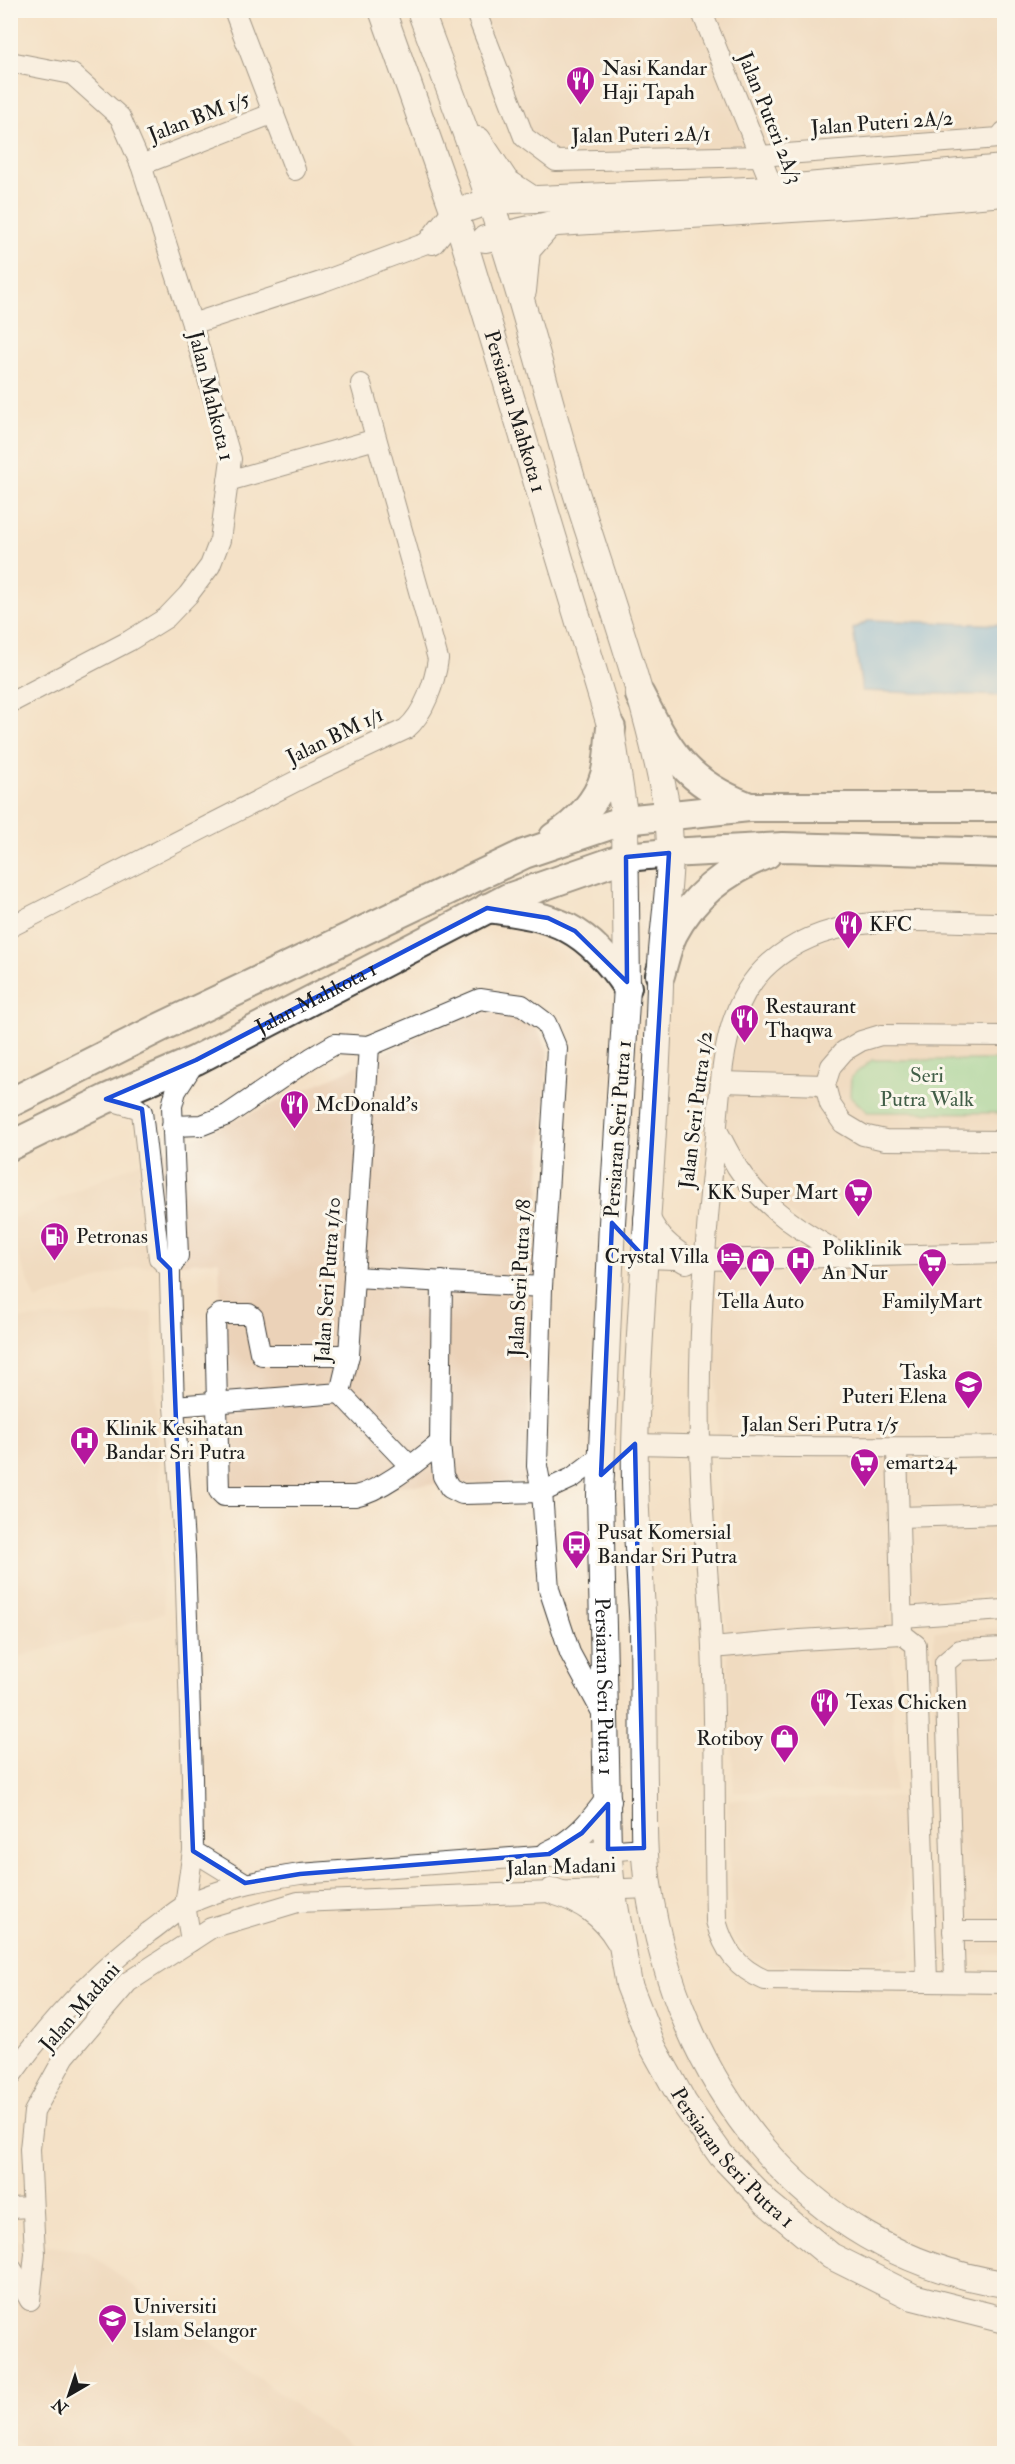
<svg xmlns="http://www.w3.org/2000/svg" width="1015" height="2464" viewBox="0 0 1015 2464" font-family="'IM FELL Double Pica',serif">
<rect width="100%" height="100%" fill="#fbf7ec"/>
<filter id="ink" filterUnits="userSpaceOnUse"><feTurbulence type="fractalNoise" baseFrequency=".0167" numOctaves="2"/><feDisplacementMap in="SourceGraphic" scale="12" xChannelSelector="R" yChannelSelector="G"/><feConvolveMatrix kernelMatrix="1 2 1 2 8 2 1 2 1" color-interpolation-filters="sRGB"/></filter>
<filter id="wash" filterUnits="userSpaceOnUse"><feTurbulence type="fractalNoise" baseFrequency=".008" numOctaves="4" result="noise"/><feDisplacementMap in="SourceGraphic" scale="24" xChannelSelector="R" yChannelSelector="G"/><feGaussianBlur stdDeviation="1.35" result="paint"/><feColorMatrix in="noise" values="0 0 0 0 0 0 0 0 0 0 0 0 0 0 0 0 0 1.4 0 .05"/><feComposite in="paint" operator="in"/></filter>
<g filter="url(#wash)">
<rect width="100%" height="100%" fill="#f4e1c7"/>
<g fill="#ebd2b8">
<path d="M 483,11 L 1004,11 L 1004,117 L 995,130 L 765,148 L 558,154 L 529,131 Z"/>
<path d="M 887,928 L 1004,930 L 1004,1594 L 890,1598 L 895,1791 L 734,1792 L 710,1267 L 849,1264 L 773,1198 L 742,1162 L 725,1126 L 735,1030 L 750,1001 L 772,972 L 805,947 L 844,932 Z"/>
<path d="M 479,1008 L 517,1012 L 536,1026 L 548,1051 L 532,1310 L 526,1482 L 228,1490 L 219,1261 L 135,1267 L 36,1300 L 11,1238 L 10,1220 L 333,1077 Z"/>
<path d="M 152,1312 L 164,1613 L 17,1658 L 11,1657 L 11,1319 Z"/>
<path d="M 1004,1628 L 1004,1954 L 935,1956 L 934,1631 Z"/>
<path d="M 904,1797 L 911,1958 L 770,1966 L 750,1957 L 733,1937 L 728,1800 Z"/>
<path d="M 10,2239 L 88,2252 L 360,2453 L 32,2453 L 11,2437 Z"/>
</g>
<path fill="#87d898" stroke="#527a5a" stroke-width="1.5" d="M 872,1060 L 1004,1060 L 1004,1113 L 867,1112 L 850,1096 L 851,1077 Z"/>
<path fill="#6fb7e7" stroke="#466a82" stroke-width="1.5" d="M 870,620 L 1004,625 L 1004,696 L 862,691 L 853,629 Z"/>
</g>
<g filter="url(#ink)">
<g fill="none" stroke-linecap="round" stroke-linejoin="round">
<defs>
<g id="minor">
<path d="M 234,10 L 295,170"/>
<path d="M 475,10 L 524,137 L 556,161 L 760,156 L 999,138 L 1004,132"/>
<path d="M 701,10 L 778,201"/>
<path d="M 10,62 L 72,74 L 120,117 L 141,165 L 192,324 L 231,459 L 220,540 L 210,566 L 188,595 L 166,618 L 129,641 L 10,703"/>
<path d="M 141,165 L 274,113"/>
<path d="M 192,324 L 324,281 L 432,241"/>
<path d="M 228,481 L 376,439"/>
<path d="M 1004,923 C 927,923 833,907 770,963 C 719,1007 722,1084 715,1145 C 704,1245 698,1344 700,1444 C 701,1511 709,1579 712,1646 C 716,1737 714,1829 716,1921 C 724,1950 737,1968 765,1980 L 1004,1983"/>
<path d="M 10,927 L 306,776 L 406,729 C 424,714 435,682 438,659 L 361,384"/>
<path d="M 1004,1036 L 881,1035 L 861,1041 L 844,1051 L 831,1066 L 825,1085 L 830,1104 L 843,1123 L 863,1135 L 885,1140 L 1004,1141"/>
<path d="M 722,1082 L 825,1085"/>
<path d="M 106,1099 L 137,1108 L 142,1112 L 159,1258 L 170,1269"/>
<path d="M 172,1126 L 202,1125 L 227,1115 L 311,1058 L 335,1044 L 369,1046 L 480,999 L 522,1005 L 546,1023 L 557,1049 L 542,1287 L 537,1466 L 542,1492 L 549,1589 L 570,1653 L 604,1716"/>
<path d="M 717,1130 C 723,1142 730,1155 737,1167 C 763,1208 804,1233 845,1256"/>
<path d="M 645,1258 L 703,1260 L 1004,1253"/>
<path d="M 354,1277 L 542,1287"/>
<path d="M 442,1281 L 440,1443 L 443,1476 L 450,1488 L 462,1494 L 542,1492 L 572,1478 L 601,1456"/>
<path d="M 349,1355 L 262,1355 L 260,1352 L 253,1317 L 249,1314 L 220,1314 L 215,1318 L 219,1491 L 224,1496 L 355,1496 C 384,1490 417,1461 440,1443"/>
<path d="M 340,1393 L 410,1466"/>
<path d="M 174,1406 L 340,1393 L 349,1355 L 369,1046"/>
<path d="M 635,1444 C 758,1447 881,1449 1004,1446"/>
<path d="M 899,1517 L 1004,1514"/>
<path d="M 902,1617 L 1004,1610"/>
<path d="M 902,1634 L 916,1645 L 927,1981"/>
<path d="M 712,1648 L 800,1640 L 902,1634 L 897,1449"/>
<path d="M 193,1851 L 245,1883"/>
<path d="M 953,1931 L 1004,1931"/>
<path d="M 191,1941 L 185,1905 L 193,1851 L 192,1777 L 185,1556 L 174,1406 L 170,1279 L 170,1269 L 178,1256 L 172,1106 L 176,1091 L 196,1060"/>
<path d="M 955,1981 L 945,1663 L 960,1650 L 1004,1648"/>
<path d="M 10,2077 C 50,2021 94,1974 149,1932 C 161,1924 173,1912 186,1905 C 222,1887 261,1880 300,1874 L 644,1848"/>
<path d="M 10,2208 L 32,2207"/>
<path d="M 10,2266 L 30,2300"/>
<path d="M 30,2300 L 35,2254 L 30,2149 L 34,2112 L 65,2056 L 128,1982 L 211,1928 L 298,1902 L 649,1888"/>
</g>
<g id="tertiary">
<path id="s1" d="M 382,10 L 462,235 L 611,728 L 625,820 L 627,987 L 612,1223 L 600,1494 L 608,1849 L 612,1889 L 629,1985 L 653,2047 L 684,2103 L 721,2155 L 767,2203 L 831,2256 L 913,2297 L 1004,2320"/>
<path d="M 420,10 C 446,81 474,151 497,222 C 526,309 548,398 574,486 C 607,592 648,701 667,810 C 676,867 661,928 660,985 C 656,1139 639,1293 635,1447 C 633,1509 641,1572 643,1634 C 644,1684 643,1734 644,1784 C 644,1818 643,1851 648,1884 C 677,2078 801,2253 1004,2284"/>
<path d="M 478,140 L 506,182 L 532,199"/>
<path d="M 485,239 L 557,223 L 875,204 L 1004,193"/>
<path d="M 432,241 L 454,213 L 490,201 L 774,189 L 1004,168"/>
<path d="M 523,291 L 527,250 L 549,225"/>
<path d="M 647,1219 C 656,1238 668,1249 686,1260"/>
<path d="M 549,1854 C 576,1842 591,1824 608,1801"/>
<path d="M 553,1891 C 582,1900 603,1913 619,1940"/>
</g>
<g id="secondary">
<path d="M 640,695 C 669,752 685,782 747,806"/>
<path d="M 554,837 C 576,824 598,801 605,775 C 609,761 609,743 611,728"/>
<path d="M 487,908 C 556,916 587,927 627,987"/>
<path d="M 660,975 C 664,962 667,946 673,934 C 694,894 727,870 767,854"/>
<path d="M 10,1103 L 159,1028 L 524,854 L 625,820 L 749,807 L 1004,807"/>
<path id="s2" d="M 10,1146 L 106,1099 L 196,1060 L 508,898 L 626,857 L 669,853 L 783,847 L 1004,853"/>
</g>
</defs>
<use href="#minor" stroke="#3c3a36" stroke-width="22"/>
<use href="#tertiary" stroke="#3c3a36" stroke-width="28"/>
<use href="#secondary" stroke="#3c3a36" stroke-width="32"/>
<use href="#minor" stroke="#fff" stroke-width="20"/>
<use href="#tertiary" stroke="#fff" stroke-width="26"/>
<use href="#secondary" stroke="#fff" stroke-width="28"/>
</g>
</g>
<path d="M0 0H1015V2464H0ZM 669,853 L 645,1258 L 612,1223 L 601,1475 L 635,1444 L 644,1848 L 608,1849 L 608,1804 L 582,1833 L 549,1854 L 300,1874 L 245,1883 L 193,1851 L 170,1269 L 159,1258 L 142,1109 L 106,1099 L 196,1060 L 487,908 L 548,918 L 575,931 L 627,982 L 626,857 Z" fill="#f4e1c7" fill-opacity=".55" fill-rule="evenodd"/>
<path fill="none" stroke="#1d4ed8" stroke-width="4.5" stroke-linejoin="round" d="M 669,853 L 645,1258 L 612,1223 L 601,1475 L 635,1444 L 644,1848 L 608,1849 L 608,1804 L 582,1833 L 549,1854 L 300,1874 L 245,1883 L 193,1851 L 170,1269 L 159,1258 L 142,1109 L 106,1099 L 196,1060 L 487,908 L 548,918 L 575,931 L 627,982 L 626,857 Z"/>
<defs>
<symbol id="restaurant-pin" viewBox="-11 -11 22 30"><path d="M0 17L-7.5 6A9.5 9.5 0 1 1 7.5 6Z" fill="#b5179e" stroke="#fbf7ec"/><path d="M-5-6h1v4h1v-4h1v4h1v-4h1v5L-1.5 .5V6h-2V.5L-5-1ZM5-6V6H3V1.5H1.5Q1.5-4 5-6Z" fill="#fff"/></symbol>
<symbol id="supermarket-pin" viewBox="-11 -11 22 30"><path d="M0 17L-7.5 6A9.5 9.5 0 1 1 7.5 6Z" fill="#b5179e" stroke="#fbf7ec"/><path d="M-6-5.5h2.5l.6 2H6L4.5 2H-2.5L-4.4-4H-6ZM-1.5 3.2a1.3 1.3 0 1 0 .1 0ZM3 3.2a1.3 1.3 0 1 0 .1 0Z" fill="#fff"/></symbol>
<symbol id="fuel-pin" viewBox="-11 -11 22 30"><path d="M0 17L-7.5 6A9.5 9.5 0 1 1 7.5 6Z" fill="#b5179e" stroke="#fbf7ec"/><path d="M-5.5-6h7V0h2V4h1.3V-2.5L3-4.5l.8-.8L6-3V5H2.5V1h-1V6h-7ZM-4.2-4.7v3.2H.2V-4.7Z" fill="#fff"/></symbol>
<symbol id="hotel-pin" viewBox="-11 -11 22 30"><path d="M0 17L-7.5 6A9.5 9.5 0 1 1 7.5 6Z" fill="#b5179e" stroke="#fbf7ec"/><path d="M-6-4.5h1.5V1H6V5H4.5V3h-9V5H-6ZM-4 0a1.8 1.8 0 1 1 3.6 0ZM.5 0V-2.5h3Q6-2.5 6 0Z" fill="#fff"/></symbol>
<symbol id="hospital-pin" viewBox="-11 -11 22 30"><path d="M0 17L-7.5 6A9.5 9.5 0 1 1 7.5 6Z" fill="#b5179e" stroke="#fbf7ec"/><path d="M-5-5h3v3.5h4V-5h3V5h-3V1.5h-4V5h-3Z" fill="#fff"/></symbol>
<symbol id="shop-pin" viewBox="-11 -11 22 30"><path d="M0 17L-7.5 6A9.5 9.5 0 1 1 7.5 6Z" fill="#b5179e" stroke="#fbf7ec"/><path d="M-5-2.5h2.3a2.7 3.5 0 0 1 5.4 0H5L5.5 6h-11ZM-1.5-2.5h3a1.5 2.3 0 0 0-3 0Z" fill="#fff"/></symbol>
<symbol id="school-pin" viewBox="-11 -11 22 30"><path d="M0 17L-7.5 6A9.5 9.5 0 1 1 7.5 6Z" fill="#b5179e" stroke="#fbf7ec"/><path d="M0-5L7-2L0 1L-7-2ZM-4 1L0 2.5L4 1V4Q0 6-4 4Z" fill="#fff"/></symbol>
<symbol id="bus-pin" viewBox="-11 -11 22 30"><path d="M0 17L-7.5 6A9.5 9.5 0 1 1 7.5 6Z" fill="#b5179e" stroke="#fbf7ec"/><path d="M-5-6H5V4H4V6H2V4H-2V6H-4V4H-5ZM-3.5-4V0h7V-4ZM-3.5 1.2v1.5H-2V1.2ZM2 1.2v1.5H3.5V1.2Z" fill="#fff"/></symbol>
<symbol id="university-pin" viewBox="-11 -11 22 30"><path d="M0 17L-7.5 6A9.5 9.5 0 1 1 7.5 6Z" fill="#b5179e" stroke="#fbf7ec"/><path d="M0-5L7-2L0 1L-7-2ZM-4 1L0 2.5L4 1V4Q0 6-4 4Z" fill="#fff"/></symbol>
</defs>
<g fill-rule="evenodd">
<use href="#restaurant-pin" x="564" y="64" width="33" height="45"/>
<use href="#restaurant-pin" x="832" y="908" width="33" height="45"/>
<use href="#restaurant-pin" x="728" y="1002" width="33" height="45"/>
<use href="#restaurant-pin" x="278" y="1088" width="33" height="45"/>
<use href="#supermarket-pin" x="842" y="1176" width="33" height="45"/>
<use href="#fuel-pin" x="38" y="1220" width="33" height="45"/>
<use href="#hotel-pin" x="714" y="1240" width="33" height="45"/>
<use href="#hospital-pin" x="784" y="1244" width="33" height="45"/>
<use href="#shop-pin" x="744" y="1246" width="33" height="45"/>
<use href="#supermarket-pin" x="916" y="1246" width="33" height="45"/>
<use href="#school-pin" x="952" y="1368" width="33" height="45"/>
<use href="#hospital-pin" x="68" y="1424" width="33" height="45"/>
<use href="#supermarket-pin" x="848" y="1446" width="33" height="45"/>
<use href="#bus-pin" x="560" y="1528" width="33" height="45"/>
<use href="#restaurant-pin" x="808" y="1686" width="33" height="45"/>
<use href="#shop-pin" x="768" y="1722" width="33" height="45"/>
<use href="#university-pin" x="96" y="2302" width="33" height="45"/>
</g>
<g text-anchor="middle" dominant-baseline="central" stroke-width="6" stroke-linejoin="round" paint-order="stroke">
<g font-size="21" fill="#1c1c1c" stroke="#fbf7ec" text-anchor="start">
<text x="602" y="68">Nasi Kandar<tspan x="602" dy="24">Haji Tapah</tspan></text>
<text x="869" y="924">KFC</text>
<text x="765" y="1006">Restaurant<tspan x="765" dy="24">Thaqwa</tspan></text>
<text x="315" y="1104">McDonald's</text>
<text x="838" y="1192" text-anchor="end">KK Super Mart</text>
<text x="76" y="1236">Petronas</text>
<text x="822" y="1248">Poliklinik<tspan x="822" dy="24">An Nur</tspan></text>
<text x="709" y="1256" text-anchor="end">Crystal Villa</text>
<text x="761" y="1301" text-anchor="middle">Tella Auto</text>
<text x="932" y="1301" text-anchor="middle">FamilyMart</text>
<text x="947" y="1372" text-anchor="end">Taska<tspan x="947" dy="24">Puteri Elena</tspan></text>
<text x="105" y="1428">Klinik Kesihatan<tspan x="105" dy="24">Bandar Sri Putra</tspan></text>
<text x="886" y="1462">emart24</text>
<text x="597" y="1532">Pusat Komersial<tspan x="597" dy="24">Bandar Sri Putra</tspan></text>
<text x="846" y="1702">Texas Chicken</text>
<text x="763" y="1738" text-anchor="end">Rotiboy</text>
<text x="133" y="2306">Universiti<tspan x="133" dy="24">Islam Selangor</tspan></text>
</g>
<g font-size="21" fill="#1c1c1c" stroke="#fbf7ec">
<text transform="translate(199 117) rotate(-21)">Jalan BM 1/5</text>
<text transform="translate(770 118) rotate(68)">Jalan Puteri 2A/3</text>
<text transform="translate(882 123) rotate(-4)">Jalan Puteri 2A/2</text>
<text transform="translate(641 135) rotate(-1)">Jalan Puteri 2A/1</text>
<text transform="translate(211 396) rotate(76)">Jalan Mahkota 1</text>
<text stroke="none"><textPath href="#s1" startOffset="423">Persiaran Mahkota 1</textPath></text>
<text transform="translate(335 736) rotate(-26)">Jalan BM 1/1</text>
<text stroke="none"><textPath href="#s2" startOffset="340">Jalan Mahkota 1</textPath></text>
<text transform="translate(696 1110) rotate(-83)">Jalan Seri Putra 1/2</text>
<text transform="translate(618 1129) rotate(-86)">Persiaran Seri Putra 1</text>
<text transform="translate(520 1278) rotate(-87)">Jalan Seri Putra 1/8</text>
<text transform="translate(328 1280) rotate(-86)">Jalan Seri Putra 1/10</text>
<text x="820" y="1424">Jalan Seri Putra 1/5</text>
<text stroke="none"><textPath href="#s1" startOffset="1714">Persiaran Seri Putra 1</textPath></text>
<text transform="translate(561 1867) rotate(-2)">Jalan Madani</text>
<text transform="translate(80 2007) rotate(-49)">Jalan Madani</text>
<text stroke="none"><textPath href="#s1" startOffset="2218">Persiaran Seri Putra 1</textPath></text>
</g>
<g font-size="21" fill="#415e47" stroke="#fbf7ec">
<text x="927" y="1075">Seri<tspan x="927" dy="24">Putra Walk</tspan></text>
</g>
</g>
<rect width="1015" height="2464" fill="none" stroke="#fbf7ec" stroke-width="36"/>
<g transform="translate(69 2395) rotate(219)" stroke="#fbf7ec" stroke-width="4.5" paint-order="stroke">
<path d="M0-4.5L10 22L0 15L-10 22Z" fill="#1c1c1c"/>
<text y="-9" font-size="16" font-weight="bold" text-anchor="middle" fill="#1c1c1c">N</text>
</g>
</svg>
